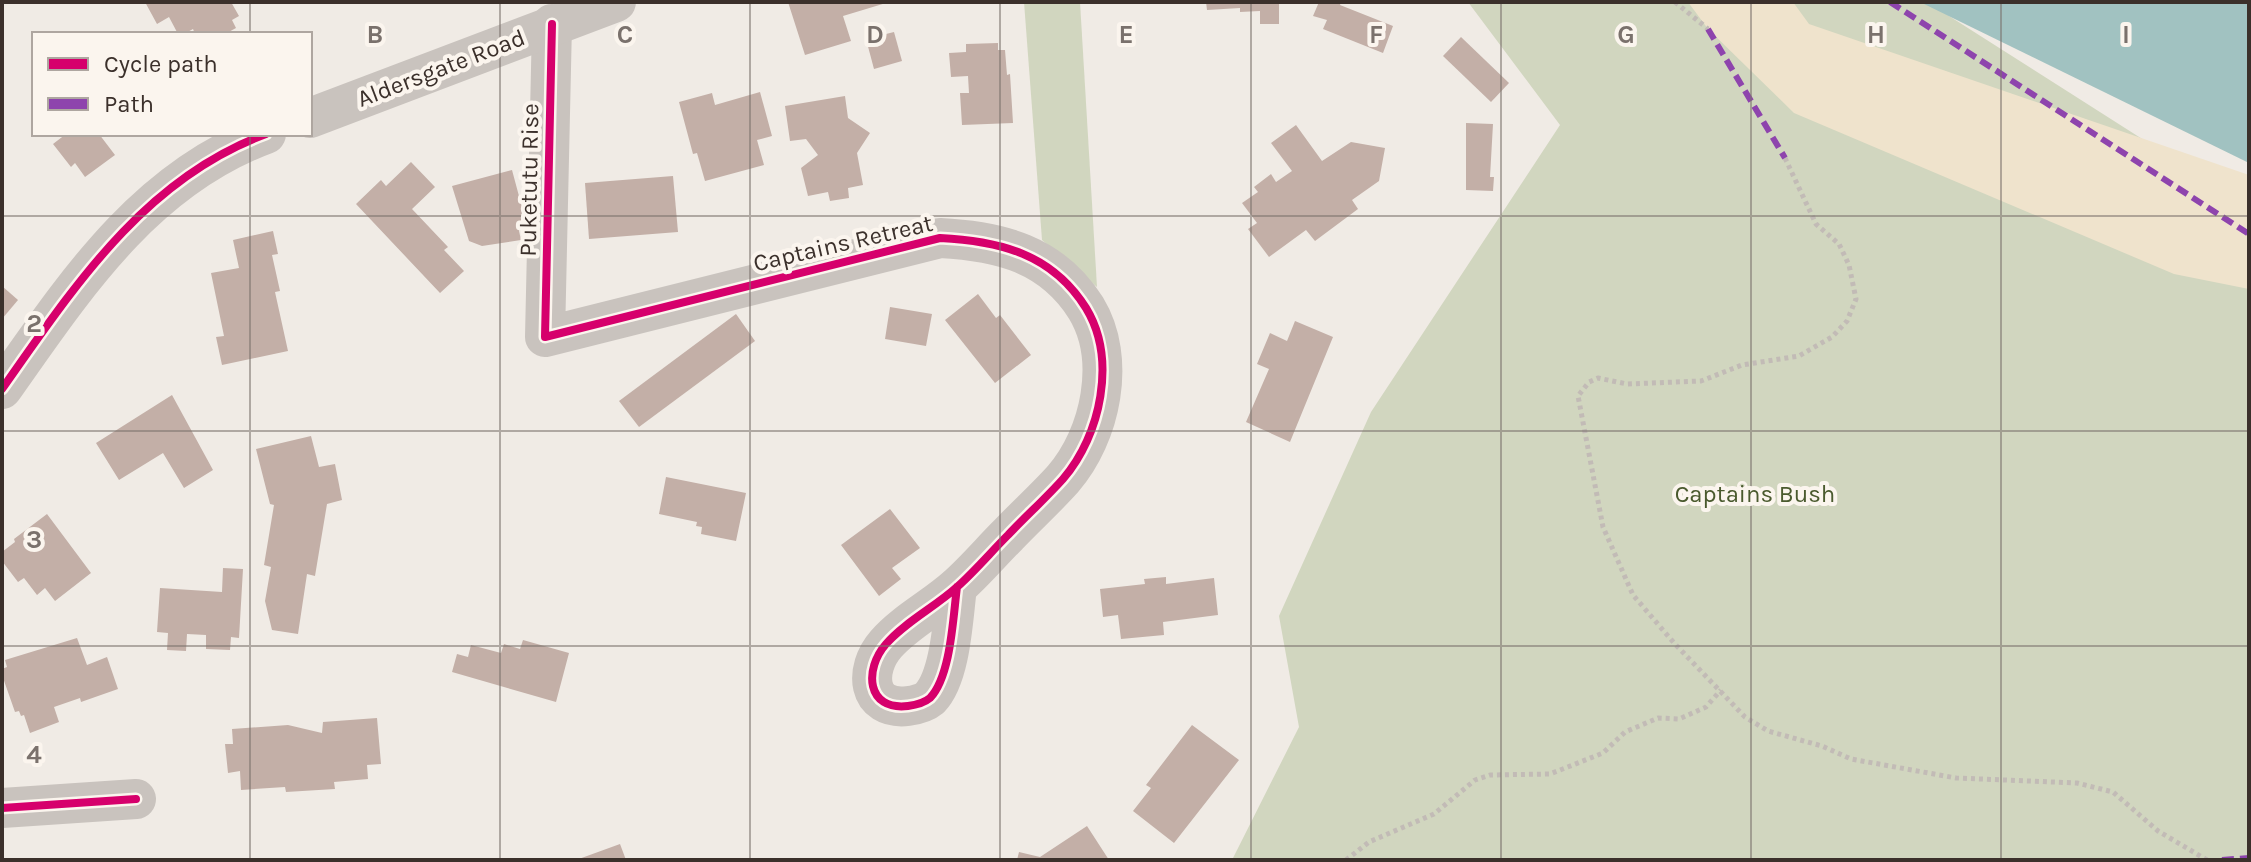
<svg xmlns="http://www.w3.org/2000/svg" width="2251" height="862" viewBox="0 0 2251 862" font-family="Karla,sans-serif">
<rect width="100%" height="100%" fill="#f0ebe5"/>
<g fill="#d1d6bf">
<path d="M 1024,2 L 1080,2 L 1097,287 L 1042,240 Z"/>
<path d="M 1468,2 L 1927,2 L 2249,207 L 2249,860 L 1232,860 L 1299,727 L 1279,616 L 1371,412 L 1560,125 Z"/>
</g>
<path fill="#efe3cc" d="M 1688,2 L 1793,2 L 1809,24 L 2249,175 L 2249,289 L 2174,274 L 1794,113 L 1708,29 Z"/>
<path fill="#a1c2c1" d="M 1920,2 L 2249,2 L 2249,163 Z"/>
<g fill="#c3afa7">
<path d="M 145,2 L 231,2 L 239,16 L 232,20 L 236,28 L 225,34 L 195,34 L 193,29 L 184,34 L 178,34 L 169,17 L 157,24 Z"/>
<path d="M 788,2 L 885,2 L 886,3 L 843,16 L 851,41 L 805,55 Z"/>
<path d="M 1206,2 L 1279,2 L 1279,24 L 1260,24 L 1260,11 L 1240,12 L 1240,8 L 1207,10 Z"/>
<path d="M 1319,2 L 1341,2 L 1340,5 L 1393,26 L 1383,53 L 1323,29 L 1327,20 L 1313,16 Z"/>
<path d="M 894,32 L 902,61 L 874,69 L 866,39 Z"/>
<path d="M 1461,37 L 1509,83 L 1491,102 L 1443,56 Z"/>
<path d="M 998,43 L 998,50 L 1005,50 L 1007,75 L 1010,74 L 1013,123 L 962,125 L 960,93 L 969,93 L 968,76 L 951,77 L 949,53 L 966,52 L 966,44 Z"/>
<path d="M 760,92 L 772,136 L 757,140 L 764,165 L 705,181 L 697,153 L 693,154 L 679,102 L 712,93 L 715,105 Z"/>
<path d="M 845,96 L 848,118 L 870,133 L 857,153 L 863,185 L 848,188 L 849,198 L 830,201 L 828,192 L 808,196 L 801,168 L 818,155 L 806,139 L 790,141 L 785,106 Z"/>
<path d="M 1466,123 L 1493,124 L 1490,177 L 1494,177 L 1493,191 L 1466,190 Z"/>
<path d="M 1296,125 L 1322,161 L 1351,142 L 1385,148 L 1379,181 L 1352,200 L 1358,209 L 1315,241 L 1306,230 L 1269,257 L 1248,229 L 1257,223 L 1242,203 L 1258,192 L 1254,187 L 1271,174 L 1276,182 L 1292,171 L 1271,143 Z"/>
<path d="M 66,134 L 99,134 L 115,155 L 85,177 L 75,163 L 71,167 L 53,144 Z"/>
<path d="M 411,162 L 435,187 L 412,209 L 448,247 L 444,250 L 464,271 L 440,293 L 356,204 L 381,180 L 386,186 Z"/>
<path d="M 512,170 L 523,211 L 519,231 L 521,240 L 482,246 L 469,241 L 452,186 Z"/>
<path d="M 673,176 L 678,232 L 589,239 L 585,183 Z"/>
<path d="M 273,231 L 278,254 L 272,255 L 280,291 L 275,292 L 288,351 L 222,365 L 216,337 L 224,336 L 211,273 L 239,268 L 233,240 Z"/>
<path d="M 2,286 L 18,300 L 2,319 Z"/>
<path d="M 978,294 L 996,318 L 1000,315 L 1031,355 L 995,383 L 945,320 Z"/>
<path d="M 890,307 L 932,314 L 926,346 L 885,339 Z"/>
<path d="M 736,314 L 755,341 L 639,427 L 619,401 Z"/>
<path d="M 1295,321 L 1333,337 L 1290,442 L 1246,422 L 1269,369 L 1257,364 L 1270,333 L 1287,341 Z"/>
<path d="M 172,395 L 213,470 L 184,488 L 163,453 L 119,480 L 96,443 Z"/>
<path d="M 311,436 L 319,467 L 335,464 L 342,500 L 327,504 L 315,576 L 307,574 L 298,634 L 272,630 L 265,601 L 271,567 L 264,565 L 274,505 L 270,504 L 256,449 Z"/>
<path d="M 666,477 L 746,493 L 736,541 L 701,534 L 702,527 L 696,526 L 697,522 L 659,514 Z"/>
<path d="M 890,509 L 920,548 L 892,568 L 901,579 L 879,596 L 841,545 Z"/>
<path d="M 47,514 L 91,573 L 55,601 L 45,588 L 37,595 L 24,578 L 18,582 L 2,561 L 2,552 L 15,542 L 14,539 Z"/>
<path d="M 223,568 L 243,569 L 239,638 L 231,637 L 230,650 L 206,649 L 206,635 L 187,634 L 186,651 L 167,650 L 168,633 L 157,632 L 160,588 L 222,592 Z"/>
<path d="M 1166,577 L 1166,584 L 1214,578 L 1218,615 L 1163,622 L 1164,635 L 1121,639 L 1118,615 L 1103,617 L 1100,589 L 1145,584 L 1144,579 Z"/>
<path d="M 77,638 L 87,665 L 107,657 L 118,689 L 81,702 L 80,698 L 54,707 L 59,722 L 30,733 L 24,715 L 21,716 L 19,711 L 15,712 L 2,675 L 2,669 L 7,667 L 5,660 Z"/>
<path d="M 523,640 L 569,653 L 556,702 L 452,672 L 457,654 L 468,657 L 471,645 L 501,653 L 504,644 L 520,649 Z"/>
<path d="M 377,718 L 381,764 L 367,765 L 368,779 L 334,782 L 335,789 L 286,792 L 285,787 L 241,790 L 240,771 L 228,773 L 225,744 L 233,744 L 232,729 L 288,725 L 322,733 L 323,722 Z"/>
<path d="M 1192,725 L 1239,760 L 1174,843 L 1133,811 L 1151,788 L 1146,785 Z"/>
<path d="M 1087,826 L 1109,860 L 1017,860 L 1019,852 L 1040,857 Z"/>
<path d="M 620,844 L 626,860 L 576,860 Z"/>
</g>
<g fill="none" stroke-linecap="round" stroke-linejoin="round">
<g stroke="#c2bbb6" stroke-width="5" stroke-dasharray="4 4" stroke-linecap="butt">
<path d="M 1675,2 L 1708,29"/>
<path d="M 1785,158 L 1816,224 L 1839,244 L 1849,265 L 1856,299 L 1847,321 L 1832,337 L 1799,356 L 1742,365 L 1701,381 L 1627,384 L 1598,378 L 1589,382 L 1578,396 L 1603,527 L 1633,595 L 1674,643 L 1745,717 L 1768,731 L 1822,746 L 1851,759 L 1956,778 L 2077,783 L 2113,792 L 2158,831 L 2207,860"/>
<path d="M 1346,860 L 1369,842 L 1434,814 L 1475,780 L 1490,775 L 1550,774 L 1603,753 L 1625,732 L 1658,718 L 1679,719 L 1706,707 L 1721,690"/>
</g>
<g stroke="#c9c3be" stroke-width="40">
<path d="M 552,24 L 545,337 L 940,238 C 1000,241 1052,254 1086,308 C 1117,359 1101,435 1063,479 C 1046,498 1026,516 1008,535 C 991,552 975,571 957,587 C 935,607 905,622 886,644 C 864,669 866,711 908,706 C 916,705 924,703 930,698 C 951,676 953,617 957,587"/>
<path d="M 310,118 L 616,2"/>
<path d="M 2,389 C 74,287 144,179 266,134"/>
<path d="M 2,808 L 136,799"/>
</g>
<g stroke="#8e44ad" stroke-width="6" stroke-dasharray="12 6" stroke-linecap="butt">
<path d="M 1890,2 L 2249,234"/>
<path d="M 1708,29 L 1785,158"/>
<path d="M 2222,860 L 2249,858"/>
</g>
<defs>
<g id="cycleway">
<path d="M 552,24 L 545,337 L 940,238 C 1000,241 1052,254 1086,308 C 1117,359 1101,435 1063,479 C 1046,498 1026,516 1008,535 C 991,552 975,571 957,587 C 935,607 905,622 886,644 C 864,669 866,711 908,706 C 916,705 924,703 930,698 C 951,676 953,617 957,587"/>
<path d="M 2,389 C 74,287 144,179 266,134"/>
<path d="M 2,808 L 136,799"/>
</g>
</defs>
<use href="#cycleway" stroke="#fbf5ee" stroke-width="13"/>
<use href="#cycleway" stroke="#d6006c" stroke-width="8"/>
</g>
<path fill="none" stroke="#7a716c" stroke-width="2" stroke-opacity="0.55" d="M 250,2 L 250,34M 500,2 L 500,860M 750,2 L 750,860M 1000,2 L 1000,860M 1251,2 L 1251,860M 1501,2 L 1501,860M 1751,2 L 1751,860M 2001,2 L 2001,860M 250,134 L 250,860M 2,216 L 2249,216M 2,431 L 2249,431M 2,646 L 2249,646"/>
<g text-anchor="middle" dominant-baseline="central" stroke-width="8" stroke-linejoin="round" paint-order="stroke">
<g font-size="24" fill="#3b302b" stroke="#fbf5ee">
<text transform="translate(441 68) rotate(-21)">Aldersgate Road</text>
<text transform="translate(529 180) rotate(-89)">Puketutu Rise</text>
<text transform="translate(843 243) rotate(-13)">Captains Retreat</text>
</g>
<g font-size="24" fill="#4a5a2e" stroke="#fbf5ee">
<text x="1755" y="494">Captains Bush</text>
</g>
</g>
<g font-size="26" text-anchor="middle" font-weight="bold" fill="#7a716c" stroke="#fbf5ee" stroke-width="8" stroke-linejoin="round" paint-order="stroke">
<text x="375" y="43">B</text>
<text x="625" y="43">C</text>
<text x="875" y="43">D</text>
<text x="1126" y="43">E</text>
<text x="1376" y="43">F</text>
<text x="1626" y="43">G</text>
<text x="1876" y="43">H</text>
<text x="2126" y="43">I</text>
<text x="34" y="332">2</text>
<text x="34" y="548">3</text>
<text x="34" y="763">4</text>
</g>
<rect width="2251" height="862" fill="none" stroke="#3b302b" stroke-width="8"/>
<rect x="32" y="32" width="280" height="104" fill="#fbf5ee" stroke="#aea6a0" stroke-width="2"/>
<rect x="48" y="58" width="40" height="12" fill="#d6006c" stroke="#aea6a0" stroke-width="2"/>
<text x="104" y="72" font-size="24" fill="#3b302b">Cycle path</text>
<rect x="48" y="98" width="40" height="12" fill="#8e44ad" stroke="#aea6a0" stroke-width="2"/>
<text x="104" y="112" font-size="24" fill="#3b302b">Path</text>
</svg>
